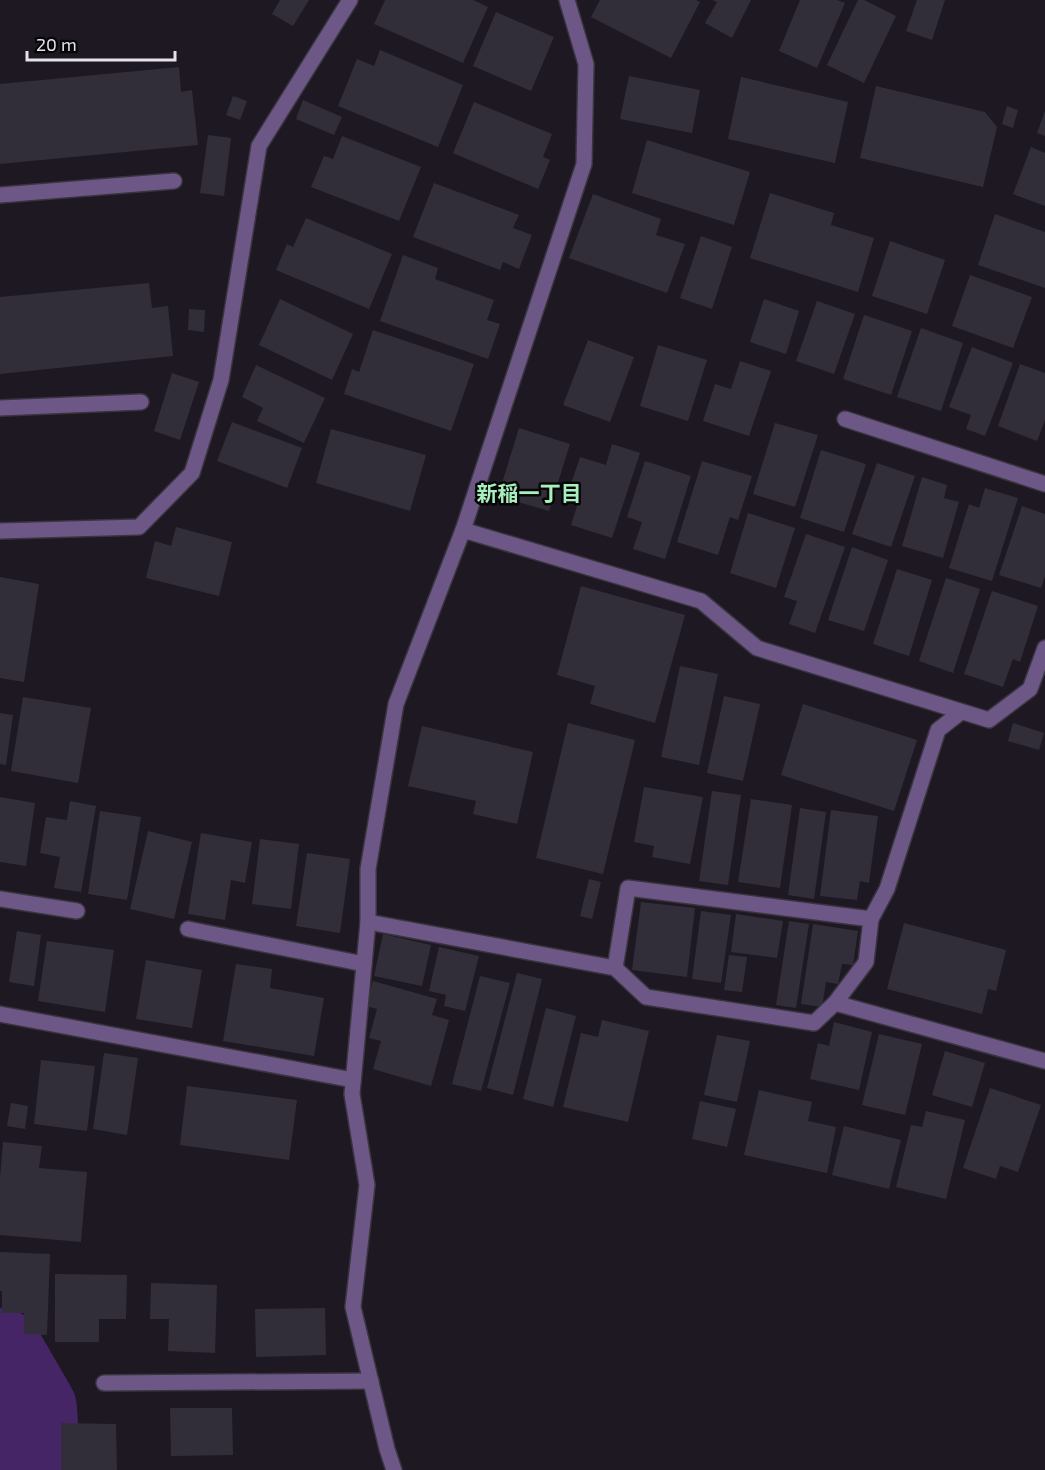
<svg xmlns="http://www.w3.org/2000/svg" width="1045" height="1470" viewBox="0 0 1045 1470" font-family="'Exo 2','Noto Sans JP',sans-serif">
<rect width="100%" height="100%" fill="#1d1822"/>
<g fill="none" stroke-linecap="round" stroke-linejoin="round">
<path stroke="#452566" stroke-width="88" d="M 0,1352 L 33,1409 L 37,1470"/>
</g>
<g fill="#322e39">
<path d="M 280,0 L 309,0 L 293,26 L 272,14 Z"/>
<path d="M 385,0 L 473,0 L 488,7 L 463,63 L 374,24 Z"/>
<path d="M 600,0 L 696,0 L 700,2 L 671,58 L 591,17 Z"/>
<path d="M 712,0 L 751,0 L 732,38 L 705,23 L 717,2 Z"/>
<path d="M 800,0 L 837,0 L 845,3 L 817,68 L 779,51 Z"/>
<path d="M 858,0 L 864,0 L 896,16 L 864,83 L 827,65 Z"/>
<path d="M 917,0 L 945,0 L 932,40 L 906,31 Z"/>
<path d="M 496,12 L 554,37 L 531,91 L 473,66 Z"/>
<path d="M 380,50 L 463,85 L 438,147 L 338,106 L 357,59 L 374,66 Z"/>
<path d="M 179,67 L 181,92 L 192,90 L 198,145 L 0,164 L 0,84 Z"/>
<path d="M 629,76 L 700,90 L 692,133 L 620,119 Z"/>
<path d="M 741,77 L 848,102 L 835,163 L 728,139 Z"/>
<path d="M 876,86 L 985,112 L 997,127 L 983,187 L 860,158 Z"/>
<path d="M 233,96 L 247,101 L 240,120 L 226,115 Z"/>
<path d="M 303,100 L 342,117 L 334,135 L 296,119 Z"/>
<path d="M 474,102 L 552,134 L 543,157 L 550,160 L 538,189 L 453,153 Z"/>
<path d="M 1007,106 L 1018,110 L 1013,128 L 1002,124 Z"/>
<path d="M 1045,111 L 1045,136 L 1037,133 Z"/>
<path d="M 208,135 L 231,138 L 224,196 L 200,193 Z"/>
<path d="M 342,136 L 421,167 L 399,221 L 311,187 L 324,156 L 333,159 Z"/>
<path d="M 647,140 L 750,172 L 734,225 L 632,193 Z"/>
<path d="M 1031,147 L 1045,153 L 1045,206 L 1013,194 Z"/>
<path d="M 434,183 L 519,215 L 513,228 L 532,235 L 519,269 L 503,262 L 500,270 L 413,237 Z"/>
<path d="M 770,193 L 834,213 L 831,225 L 874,238 L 858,292 L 750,258 Z"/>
<path d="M 593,194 L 661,219 L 656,235 L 685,244 L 667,293 L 569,258 Z"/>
<path d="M 995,214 L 1045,232 L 1045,288 L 978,265 Z"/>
<path d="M 306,218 L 392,254 L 369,309 L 276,270 L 287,244 L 293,247 Z"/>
<path d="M 701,236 L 732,247 L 712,309 L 680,298 Z"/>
<path d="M 890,241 L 945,260 L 927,314 L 872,296 Z"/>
<path d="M 403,255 L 438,268 L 435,279 L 494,300 L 487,320 L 500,324 L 488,359 L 380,321 Z"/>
<path d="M 970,275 L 1032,297 L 1013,348 L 952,326 Z"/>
<path d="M 149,283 L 152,308 L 168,306 L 173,356 L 0,374 L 0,297 Z"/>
<path d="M 280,299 L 353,334 L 332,380 L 259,345 Z"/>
<path d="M 764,299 L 799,311 L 786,354 L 750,342 Z"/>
<path d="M 817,301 L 855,314 L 834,374 L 796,361 Z"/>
<path d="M 189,309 L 205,310 L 204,332 L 188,330 Z"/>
<path d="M 864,315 L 912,331 L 891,395 L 843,379 Z"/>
<path d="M 921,328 L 963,343 L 941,411 L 897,397 Z"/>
<path d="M 373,330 L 474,364 L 451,431 L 344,394 L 352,369 L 359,372 Z"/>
<path d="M 588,340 L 634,357 L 610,422 L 563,405 Z"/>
<path d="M 658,345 L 707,360 L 688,421 L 640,406 Z"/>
<path d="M 972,347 L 1013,363 L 985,436 L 966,429 L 971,415 L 949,407 Z"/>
<path d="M 740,361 L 771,371 L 749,436 L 703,421 L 715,384 L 731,389 Z"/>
<path d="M 1020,364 L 1045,373 L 1045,420 L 1037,441 L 998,426 Z"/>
<path d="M 256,365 L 325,398 L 304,443 L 257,421 L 263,408 L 242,397 Z"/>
<path d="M 172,373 L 199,382 L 180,440 L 154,431 Z"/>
<path d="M 232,422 L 302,448 L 287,488 L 217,461 Z"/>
<path d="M 775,423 L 818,435 L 795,507 L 753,494 Z"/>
<path d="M 519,428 L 570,444 L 549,511 L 498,496 Z"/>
<path d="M 331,429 L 426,455 L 410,511 L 316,483 Z"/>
<path d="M 612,444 L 640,453 L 612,538 L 571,525 L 578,503 L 566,499 L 580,457 L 606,465 Z"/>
<path d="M 821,450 L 866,464 L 844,532 L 800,518 Z"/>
<path d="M 645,461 L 691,476 L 665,559 L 633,549 L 642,522 L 627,517 Z"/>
<path d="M 702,461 L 752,476 L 738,520 L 730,517 L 718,555 L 677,542 Z"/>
<path d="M 877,463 L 915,476 L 891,547 L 852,534 Z"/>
<path d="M 922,477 L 947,485 L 944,498 L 959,502 L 943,558 L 902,546 Z"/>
<path d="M 985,488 L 1018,498 L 992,581 L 949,568 L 969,504 L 979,508 Z"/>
<path d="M 1022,506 L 1045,514 L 1045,576 L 1041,588 L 999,575 Z"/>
<path d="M 748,513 L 795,528 L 776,588 L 730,573 Z"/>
<path d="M 176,527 L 232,542 L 219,596 L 146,578 L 155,541 L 171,546 Z"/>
<path d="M 806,534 L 845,547 L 815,633 L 789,624 L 797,601 L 784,597 Z"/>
<path d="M 852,547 L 888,560 L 864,631 L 828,620 Z"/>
<path d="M 897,569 L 932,580 L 909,656 L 873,644 Z"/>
<path d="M 0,577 L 39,584 L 24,682 L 0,678 Z"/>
<path d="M 946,578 L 980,589 L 953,673 L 919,661 Z"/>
<path d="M 581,586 L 685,615 L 655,723 L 590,704 L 595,686 L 557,675 Z"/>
<path d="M 992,591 L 1038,606 L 1020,662 L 1013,659 L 1003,687 L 964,674 Z"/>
<path d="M 680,666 L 718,674 L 699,765 L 661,757 Z"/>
<path d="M 724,696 L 760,704 L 743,781 L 707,773 Z"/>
<path d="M 23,697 L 91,708 L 78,783 L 11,771 Z"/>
<path d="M 803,704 L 917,740 L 894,811 L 781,775 Z"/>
<path d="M 0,713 L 13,715 L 6,765 L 0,764 Z"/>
<path d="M 568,723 L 635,740 L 603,874 L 536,858 Z"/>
<path d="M 1013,723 L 1044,733 L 1039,750 L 1008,741 Z"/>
<path d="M 422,726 L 533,752 L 517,824 L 473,814 L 476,801 L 408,786 Z"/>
<path d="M 644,787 L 703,797 L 690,864 L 652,857 L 654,846 L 634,842 Z"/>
<path d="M 712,791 L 741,795 L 728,885 L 699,881 Z"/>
<path d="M 0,797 L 35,803 L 26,866 L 0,862 Z"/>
<path d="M 751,799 L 792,805 L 780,888 L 738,882 Z"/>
<path d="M 70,801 L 96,806 L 81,892 L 54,888 L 60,857 L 40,853 L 46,817 L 67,820 Z"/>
<path d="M 800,808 L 826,812 L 814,899 L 788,895 Z"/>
<path d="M 831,810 L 878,816 L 869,883 L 860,881 L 857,900 L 820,896 Z"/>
<path d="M 100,811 L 141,817 L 127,900 L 88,894 Z"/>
<path d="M 148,831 L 192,842 L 174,919 L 130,909 Z"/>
<path d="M 201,833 L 252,842 L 245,883 L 231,880 L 225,920 L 188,914 Z"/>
<path d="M 260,839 L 299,844 L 291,909 L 252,904 Z"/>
<path d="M 307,853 L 350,859 L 340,933 L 296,926 Z"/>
<path d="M 589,879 L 601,882 L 592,919 L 580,916 Z"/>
<path d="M 641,902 L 695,908 L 687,977 L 632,970 Z"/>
<path d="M 701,911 L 731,915 L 721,983 L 692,979 Z"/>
<path d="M 736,914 L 783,921 L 777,958 L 731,952 Z"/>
<path d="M 789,921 L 809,924 L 796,1008 L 776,1005 Z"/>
<path d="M 904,923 L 1006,950 L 996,991 L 988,989 L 982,1014 L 887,989 Z"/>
<path d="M 813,924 L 858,931 L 853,965 L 842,964 L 838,984 L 826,982 L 822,1007 L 801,1004 Z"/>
<path d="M 17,931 L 41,935 L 34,986 L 9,982 Z"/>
<path d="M 383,934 L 431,945 L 422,986 L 374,976 Z"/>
<path d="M 47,941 L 114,950 L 105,1012 L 38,1001 Z"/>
<path d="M 439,947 L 479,956 L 465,1011 L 444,1006 L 446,995 L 429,991 Z"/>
<path d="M 729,955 L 747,957 L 742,992 L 724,990 Z"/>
<path d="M 146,960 L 202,970 L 192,1028 L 136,1019 Z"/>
<path d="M 236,964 L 272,969 L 270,988 L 324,998 L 314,1056 L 223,1041 Z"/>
<path d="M 517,973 L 542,979 L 513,1095 L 487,1088 Z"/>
<path d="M 480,976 L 510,983 L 481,1091 L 452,1084 Z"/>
<path d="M 373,981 L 437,999 L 432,1015 L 449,1020 L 431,1086 L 373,1069 L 381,1041 L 369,1038 L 377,1009 L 366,1006 Z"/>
<path d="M 546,1008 L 576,1016 L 553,1107 L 523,1099 Z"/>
<path d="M 602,1020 L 649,1031 L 628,1122 L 563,1107 L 581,1033 L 598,1037 Z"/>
<path d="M 834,1022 L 872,1032 L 859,1090 L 810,1079 L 818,1043 L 829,1046 Z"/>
<path d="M 879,1034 L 922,1044 L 905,1115 L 862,1105 Z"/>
<path d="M 717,1035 L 750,1041 L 737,1102 L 704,1095 Z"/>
<path d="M 945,1051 L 985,1063 L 972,1107 L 932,1095 Z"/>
<path d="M 104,1053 L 138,1058 L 127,1135 L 93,1129 Z"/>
<path d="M 41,1060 L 95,1066 L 87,1131 L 34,1124 Z"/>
<path d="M 187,1086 L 297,1100 L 289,1160 L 180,1145 Z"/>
<path d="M 990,1088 L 1041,1105 L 1018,1172 L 1000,1166 L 996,1179 L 963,1168 Z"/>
<path d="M 759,1090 L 812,1102 L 808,1121 L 836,1127 L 827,1173 L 744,1155 Z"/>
<path d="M 700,1101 L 736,1109 L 727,1147 L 692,1139 Z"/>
<path d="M 11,1103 L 28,1106 L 25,1129 L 7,1126 Z"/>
<path d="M 926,1111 L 965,1120 L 946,1199 L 896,1187 L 911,1125 L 922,1127 Z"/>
<path d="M 844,1126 L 901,1140 L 889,1189 L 832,1175 Z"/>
<path d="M 3,1142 L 42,1146 L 39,1168 L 87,1172 L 81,1242 L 0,1235 L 0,1178 Z"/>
<path d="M 0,1252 L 50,1254 L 47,1335 L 24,1334 L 24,1313 L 2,1313 L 2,1291 L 0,1291 Z"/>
<path d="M 55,1274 L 127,1275 L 126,1319 L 99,1319 L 99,1342 L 55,1342 Z"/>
<path d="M 151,1283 L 217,1285 L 215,1353 L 168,1351 L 169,1319 L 150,1319 Z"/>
<path d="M 325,1308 L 326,1355 L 256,1357 L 255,1309 Z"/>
<path d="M 170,1408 L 232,1408 L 233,1455 L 171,1456 Z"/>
<path d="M 61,1423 L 116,1424 L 117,1470 L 61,1470 Z"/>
</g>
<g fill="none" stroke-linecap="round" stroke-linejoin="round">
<defs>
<g id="service">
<path d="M 0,195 L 174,181"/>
<path d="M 0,408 L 141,402"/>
<path d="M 0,899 L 77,911"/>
<path d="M 871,919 L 887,889 L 938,730 L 961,712"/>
<path d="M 368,922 L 615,968 L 646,997 L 814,1023 L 835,1003 L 866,962 L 871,919 L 628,888 L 615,968"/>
<path d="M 188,929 L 364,964"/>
<path d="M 835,1003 L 1045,1061"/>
<path d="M 0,1014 L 353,1080"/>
<path d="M 394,1470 L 387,1449 L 353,1307 L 367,1185 L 352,1094 L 368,922 L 368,869 L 396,704 L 463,530 L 701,601 L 757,648 L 989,720 L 1030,689 L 1045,648"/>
</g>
<g id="minor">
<path d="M 845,419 L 1045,484"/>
<path d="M 463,530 L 584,164 L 586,64 L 567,0"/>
<path d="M 0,531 L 139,527 L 192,473 L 221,380 L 259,146 L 350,0"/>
<path d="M 104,1383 L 371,1381"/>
</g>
</defs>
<use href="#service" stroke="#39343e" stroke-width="18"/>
<use href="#minor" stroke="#39343e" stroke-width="18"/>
<use href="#service" stroke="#6c5787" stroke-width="15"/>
<use href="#minor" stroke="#6c5787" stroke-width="15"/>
</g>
<g text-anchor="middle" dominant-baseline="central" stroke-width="5" stroke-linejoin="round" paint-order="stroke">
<g font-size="21" font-weight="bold" fill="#a7efbd" stroke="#060508">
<text x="529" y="492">新稲一丁目</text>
</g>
</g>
<path d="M27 51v9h148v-9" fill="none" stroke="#e5e2e9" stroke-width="3"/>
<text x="36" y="51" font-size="18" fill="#e5e2e9" stroke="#060508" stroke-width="4.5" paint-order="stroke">20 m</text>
</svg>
